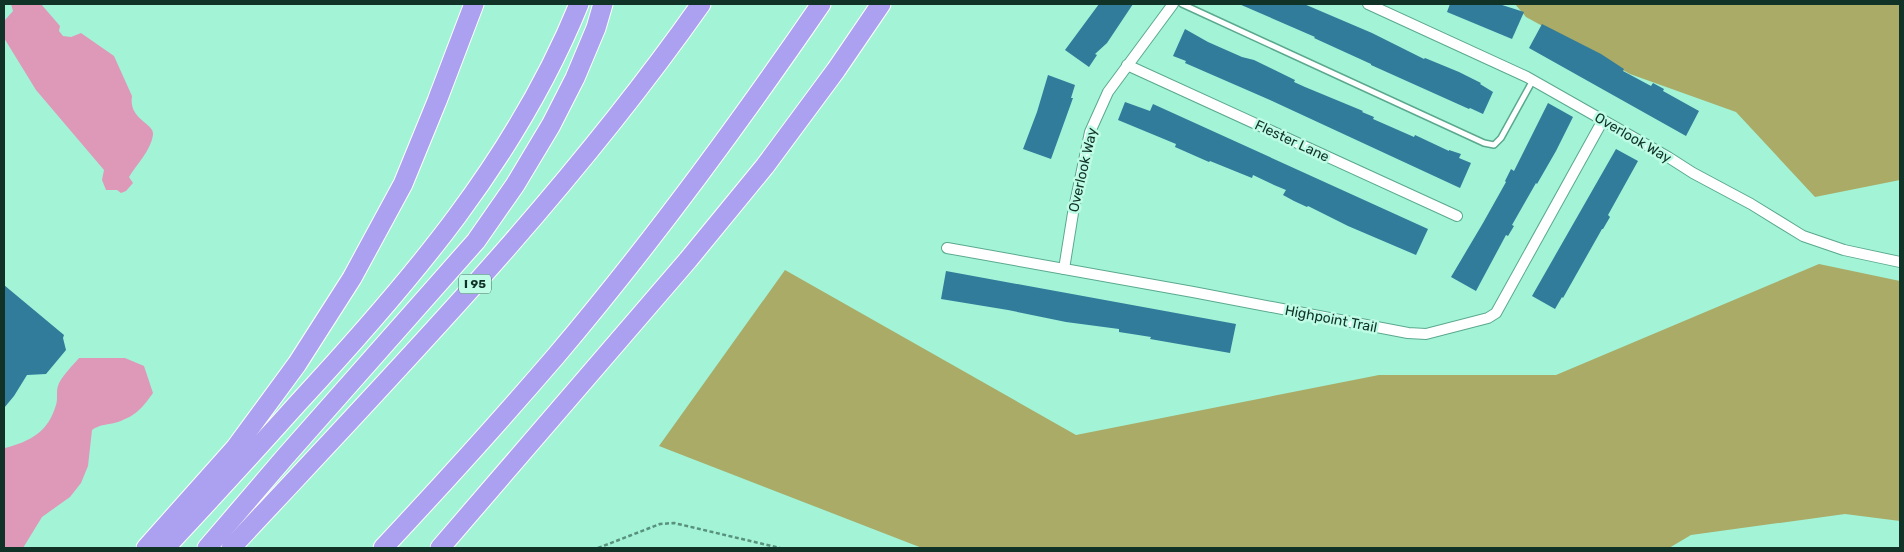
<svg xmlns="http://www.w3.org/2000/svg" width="1904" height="552" viewBox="0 0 1904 552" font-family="Rubik,sans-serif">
<rect width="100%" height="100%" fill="#a3f3d7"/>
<g fill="#a9ab67">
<path d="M 1515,4 L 1900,4 L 1900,180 L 1815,197 L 1736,112 L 1630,74 L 1526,17 Z"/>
<path d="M 1819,264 L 1900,281 L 1900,521 L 1845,514 L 1691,535 L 1669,548 L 922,548 L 659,446 L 785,270 L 1076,435 L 1379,375 L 1556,375 Z"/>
</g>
<g fill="#de99b9">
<path d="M 11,4 L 41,4 L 60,26 L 59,31 L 63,36 L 71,37 L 81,33 L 114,56 L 132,96 C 128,120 155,123 153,135 C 151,150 137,164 129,177 L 133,183 L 126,191 L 121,193 L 117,190 L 106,190 L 102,180 L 104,170 L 36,90 L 4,38 L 5,20 L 13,11 Z"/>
<path d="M 79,358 L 125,358 L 144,366 L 153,393 C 142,408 137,415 118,422 C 108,425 100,424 92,430 L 88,466 L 81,483 L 70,497 L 42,517 L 23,548 L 4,548 L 4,450 L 5,448 C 31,441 48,432 56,405 C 58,399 56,391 58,386 C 60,378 73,365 79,358 Z"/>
</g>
<g fill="#317b9b">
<path d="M 1099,4 L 1133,4 L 1107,43 L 1095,54 L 1097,55 L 1089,67 L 1065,50 Z"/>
<path d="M 1239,4 L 1304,4 L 1372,33 L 1424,59 L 1425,58 L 1459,72 L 1481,83 L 1480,84 L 1493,92 L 1483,114 L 1470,108 L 1469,109 L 1371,65 L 1371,64 L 1314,38 L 1315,37 Z"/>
<path d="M 1450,4 L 1499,4 L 1524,12 L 1512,39 L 1447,12 Z"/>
<path d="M 1542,24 L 1601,54 L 1624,69 L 1623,71 L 1651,86 L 1653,83 L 1664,89 L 1663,91 L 1699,111 L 1686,136 L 1529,48 Z"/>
<path d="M 1185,29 L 1208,42 L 1242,57 L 1254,60 L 1295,80 L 1294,82 L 1305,87 L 1363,111 L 1362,112 L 1374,117 L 1373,119 L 1414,137 L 1415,135 L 1449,151 L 1449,150 L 1461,154 L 1459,158 L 1471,163 L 1460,188 L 1270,100 L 1185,63 L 1186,61 L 1173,56 Z"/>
<path d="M 1048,75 L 1075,85 L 1071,98 L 1073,98 L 1051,159 L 1023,149 L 1037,112 Z"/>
<path d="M 1125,102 L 1150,111 L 1153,104 L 1428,229 L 1416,255 L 1348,226 L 1308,206 L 1307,207 L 1294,201 L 1283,195 L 1286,190 L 1274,185 L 1253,175 L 1252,178 L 1210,161 L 1209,162 L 1175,147 L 1176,144 L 1118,120 Z"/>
<path d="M 1548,103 L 1573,117 L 1556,151 L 1537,184 L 1536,183 L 1512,225 L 1514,226 L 1508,236 L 1506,235 L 1476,291 L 1451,277 L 1483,223 L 1506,182 L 1505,181 L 1511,169 L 1514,171 Z"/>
<path d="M 1616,149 L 1638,161 L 1608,215 L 1610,217 L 1603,229 L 1602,229 L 1563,298 L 1562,297 L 1555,309 L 1532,296 Z"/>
<path d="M 946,271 L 1236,324 L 1230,353 L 1150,339 L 1151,337 L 1119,332 L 1119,329 L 1066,322 L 1008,310 L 941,299 Z"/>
<path d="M 4,285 L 64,335 L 63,338 L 66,350 L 46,374 L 27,375 L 14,396 L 4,408 Z"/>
</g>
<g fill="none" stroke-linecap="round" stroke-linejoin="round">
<defs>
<path id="lane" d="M 1182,4 L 1484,143 L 1494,145 L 1501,138 L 1533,80"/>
<g id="street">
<path d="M 1368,4 L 1527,77 L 1668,157 L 1693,173 L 1751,204 L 1803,236 L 1844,250 L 1900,262"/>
<path d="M 1127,65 L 1457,216"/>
<path d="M 947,248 L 1193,292 L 1408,333 L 1426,334 L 1488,318 L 1496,313 L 1603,120"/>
<path d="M 1064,269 L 1073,213 L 1090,132 L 1108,92 L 1173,4"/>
</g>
<g id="highway">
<path d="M 146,548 L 236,447 L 297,364 L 352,278 L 403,184 L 437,101 L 474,4"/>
<path d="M 165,548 C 210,500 254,452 298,403 C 410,282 516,159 579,4"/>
<path d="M 207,548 L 285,457 L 476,241 L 515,185 L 551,125 L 575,78 L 596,28 L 603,4"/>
<path d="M 231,548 C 394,373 563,200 701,4"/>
<path d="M 383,548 C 441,486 499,422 555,357 C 650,245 738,125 821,4"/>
<path d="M 440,548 L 688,260 L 765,166 L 836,70 L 881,4"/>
</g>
</defs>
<use href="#lane" stroke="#5aa98f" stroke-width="8"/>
<use href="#street" stroke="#5aa98f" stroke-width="12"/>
<use href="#highway" stroke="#fff" stroke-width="21"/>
<path stroke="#58917e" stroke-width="2.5" stroke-dasharray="4 2.5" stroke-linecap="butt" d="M 598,548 L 660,524 L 674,523 L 780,548"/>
<use href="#lane" stroke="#fff" stroke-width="5"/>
<use href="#street" stroke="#fff" stroke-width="10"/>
<use href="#highway" stroke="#aca0f0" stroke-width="19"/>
</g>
<g text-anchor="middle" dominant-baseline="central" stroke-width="5" stroke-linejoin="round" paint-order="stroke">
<rect fill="#befce6" stroke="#446f60" stroke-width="1" x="459" y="274.5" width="32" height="19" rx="4"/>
<g font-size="12" font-weight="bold" fill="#103227">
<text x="475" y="284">I 95</text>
</g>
<g font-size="14" fill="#103227" stroke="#befce6">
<text transform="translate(1633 138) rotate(30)">Overlook Way</text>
<text transform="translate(1292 141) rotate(25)">Flester Lane</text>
<text transform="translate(1083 170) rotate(-77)">Overlook Way</text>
<text transform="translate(1331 319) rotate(11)">Highpoint Trail</text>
</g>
</g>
<rect width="1904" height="552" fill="none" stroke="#103227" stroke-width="10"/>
</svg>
